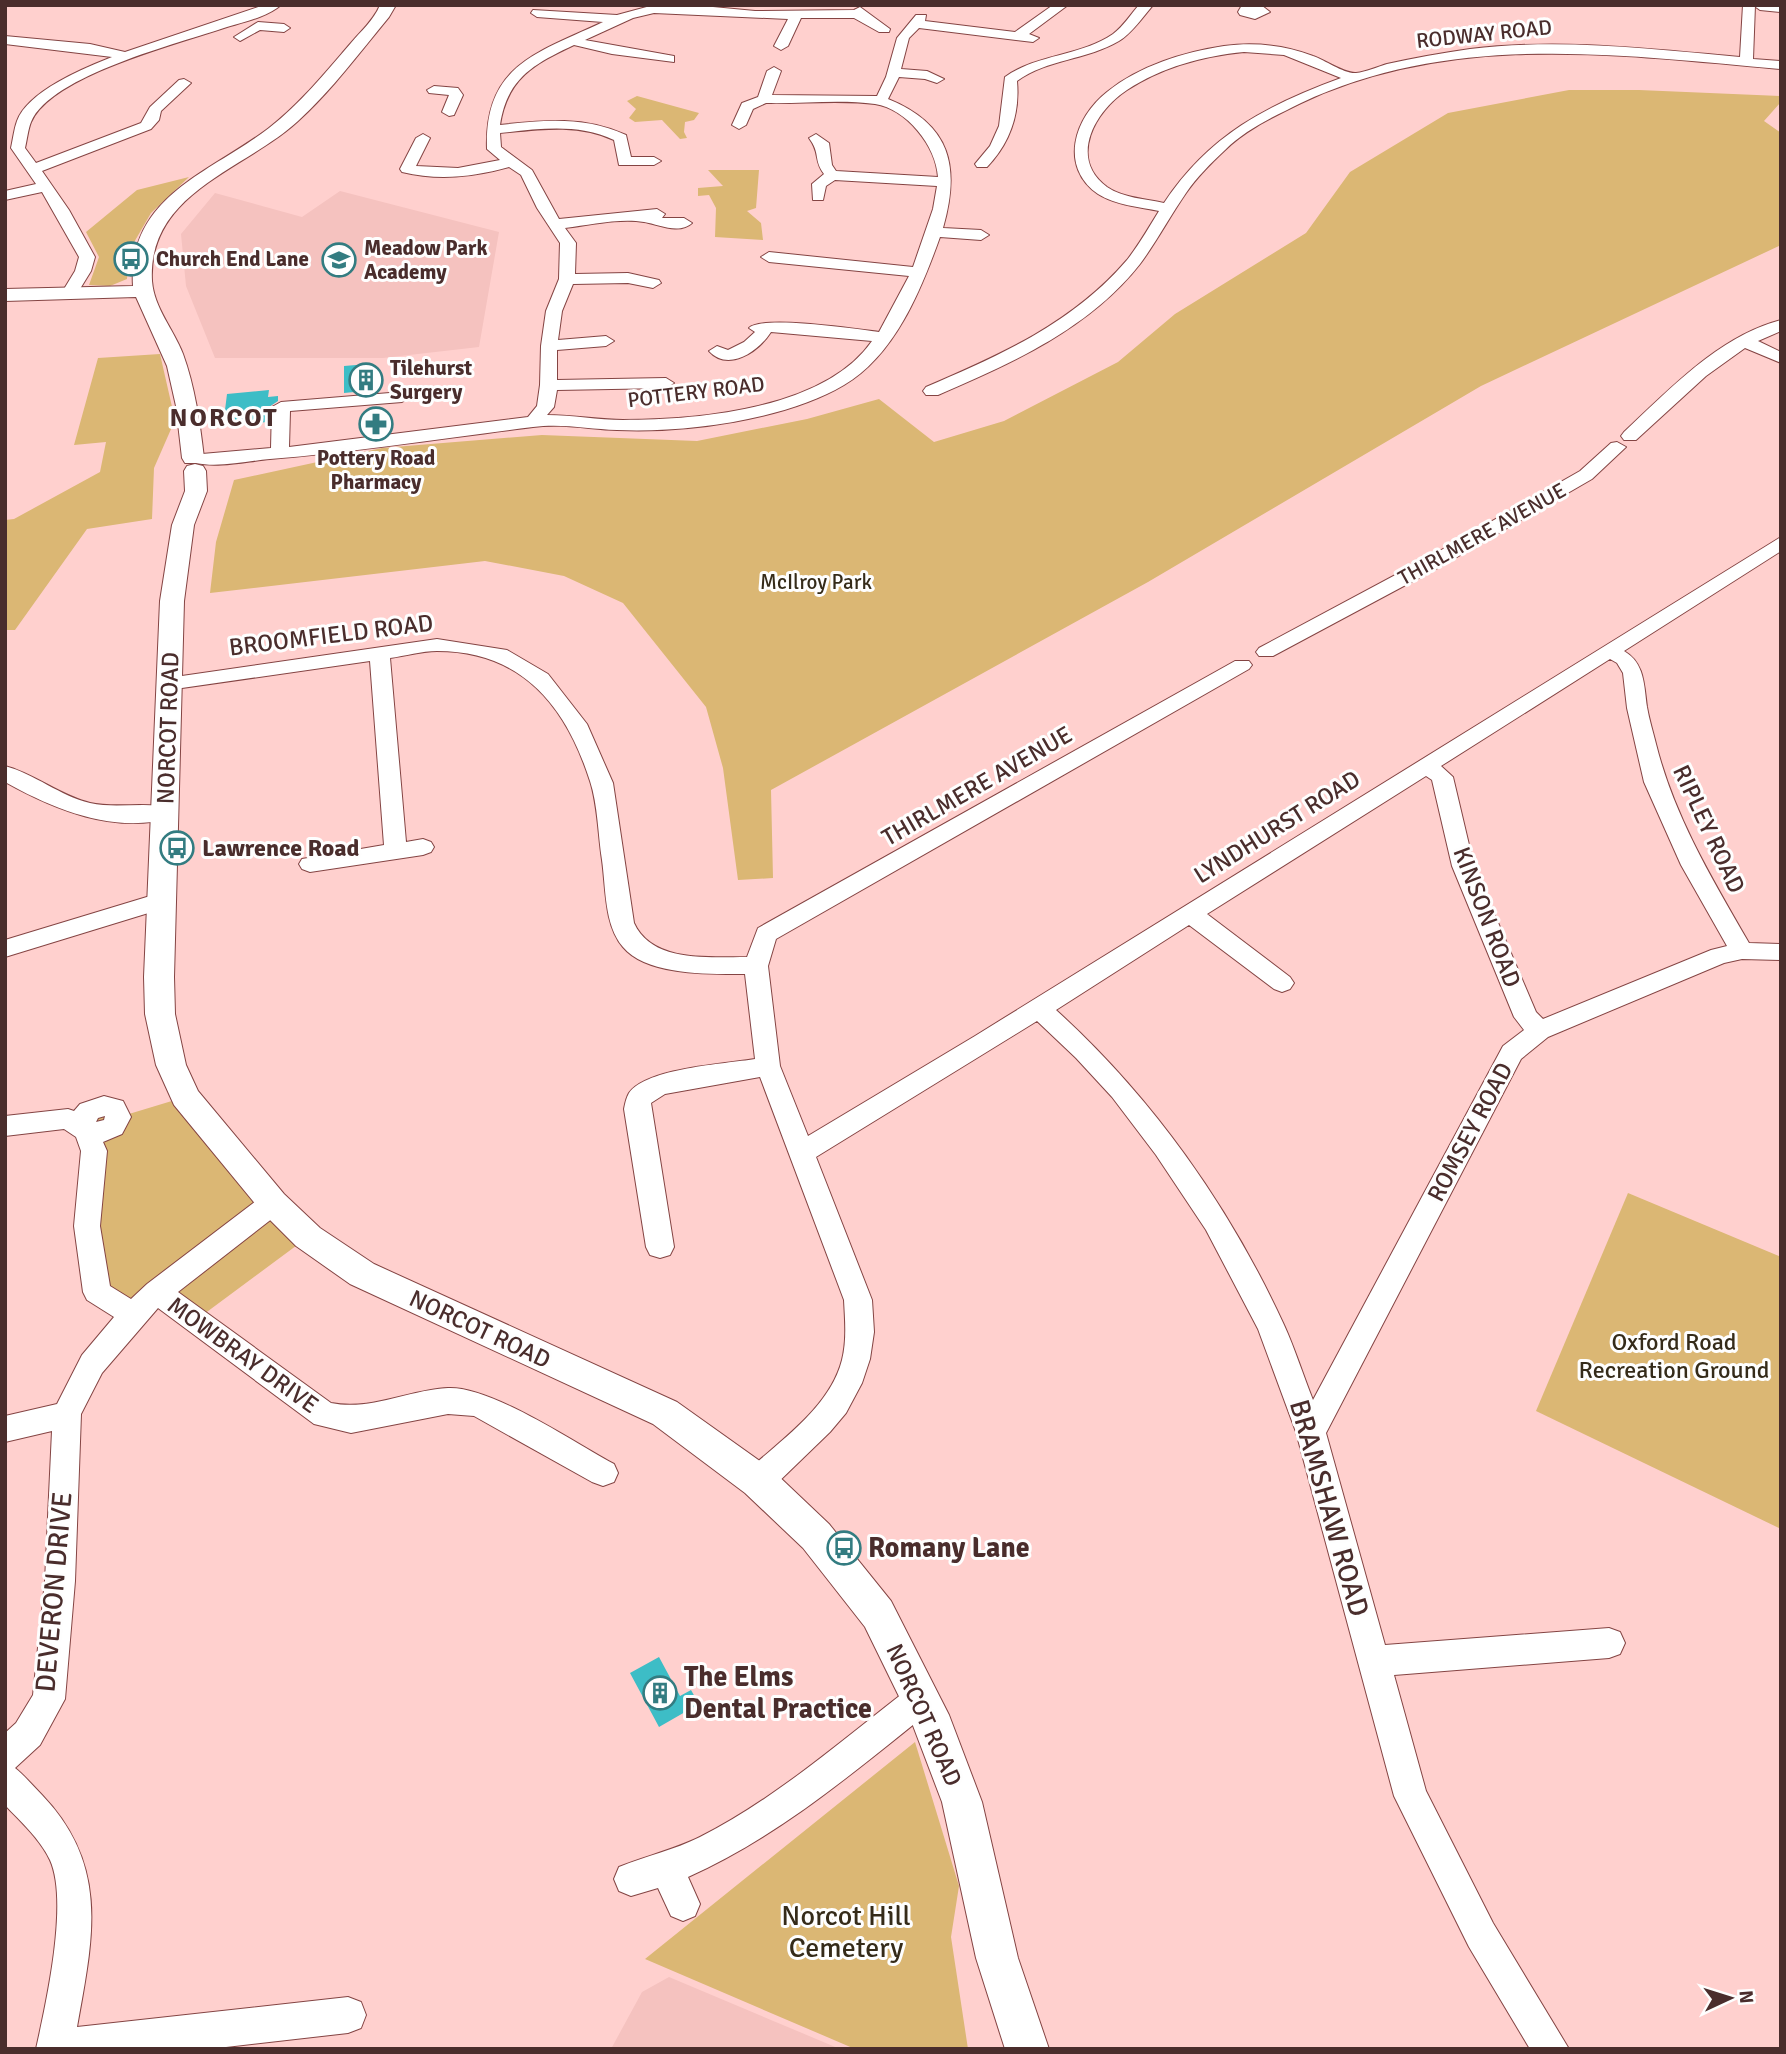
<svg xmlns="http://www.w3.org/2000/svg" width="1786" height="2054" viewBox="0 0 1786 2054" font-family="Signika,sans-serif">
<rect width="100%" height="100%" fill="#ffd0ce"/>
<g fill="#f5c2bf">
<path d="M 340,191 L 499,232 L 479,347 L 383,358 L 215,358 L 186,286 L 181,234 L 215,193 L 302,217 Z"/>
<path d="M 669,1977 L 840,2049 L 611,2049 L 642,1992 Z"/>
</g>
<g fill="#dbb774">
<path d="M 1569,90 L 1639,90 L 1781,96 L 1781,102 L 1764,121 L 1781,133 L 1781,245 L 1481,386 L 1148,582 L 771,790 L 773,878 L 738,880 L 723,768 L 706,707 L 623,603 L 564,576 L 485,561 L 210,593 L 216,542 L 234,480 L 382,448 L 542,435 L 697,441 L 807,419 L 879,399 L 934,442 L 1004,421 L 1118,362 L 1175,314 L 1306,233 L 1350,172 L 1448,113 Z"/>
<path d="M 637,96 L 699,113 L 694,120 L 685,122 L 684,132 L 687,138 L 680,139 L 662,120 L 635,122 L 629,118 L 636,109 L 627,101 Z"/>
<path d="M 708,170 L 759,170 L 756,208 L 747,211 L 761,223 L 763,240 L 715,237 L 716,208 L 709,195 L 698,196 L 698,188 L 723,186 Z"/>
<path d="M 189,177 L 151,213 L 129,251 L 127,279 L 110,286 L 89,285 L 99,257 L 86,232 L 137,190 Z"/>
<path d="M 160,354 L 175,420 L 154,468 L 152,519 L 87,529 L 15,630 L 5,630 L 5,520 L 14,519 L 100,472 L 106,442 L 74,445 L 98,358 Z"/>
<path d="M 185,1097 L 308,1237 L 196,1320 L 157,1292 L 133,1315 L 97,1292 L 89,1111 L 119,1117 Z"/>
<path d="M 1628,1193 L 1781,1257 L 1781,1529 L 1536,1411 Z"/>
<path d="M 915,1742 L 959,1886 L 951,1937 L 968,2049 L 855,2049 L 645,1959 Z"/>
</g>
<g fill="#3dbdc6">
<path d="M 368,364 L 368,374 L 374,373 L 375,390 L 344,393 L 344,366 Z"/>
<path d="M 269,390 L 268,397 L 278,396 L 278,401 L 269,407 L 267,422 L 223,426 L 227,394 Z"/>
<path d="M 659,1657 L 680,1696 L 691,1690 L 699,1704 L 659,1727 L 630,1673 Z"/>
</g>
<g fill="none" stroke-linecap="round" stroke-linejoin="round">
<defs>
<g id="minor">
<path d="M 264,5 L 281,5 C 267,17 244,22 227,27 C 180,43 51,75 31,122 C 28,129 27,140 25,148 L 36,163 L 141,123 L 150,107 L 179,80 L 184,79 L 191,83 L 161,111 L 159,120 L 151,129 L 42,171 L 69,210 L 95,257 L 91,271 L 75,297 L 63,297 L 61,294 L 75,271 L 79,257 L 42,192 L 5,200 L 5,191 L 36,184 L 11,148 C 13,139 14,129 17,121 C 28,91 84,68 112,57 L 5,44 L 5,36 L 90,44 L 125,52 Z"/>
<path d="M 654,5 L 692,5 L 755,11 L 854,10 L 860,7 L 890,29 L 889,32 L 879,32 L 854,18 L 801,18 L 788,46 L 781,50 L 774,46 L 788,19 L 654,13 L 633,18 L 585,40 L 674,56 L 674,62 L 612,54 L 574,45 C 534,64 507,78 500,125 C 544,120 585,116 626,135 L 631,157 L 654,157 L 661,161 L 654,165 L 619,165 L 614,140 C 578,123 539,129 500,133 L 501,147 L 532,170 L 559,219 L 657,209 L 665,214 L 662,218 L 684,218 L 692,223 C 679,235 658,224 644,222 C 619,218 590,225 565,228 L 576,243 L 575,274 L 628,273 L 659,280 L 661,283 L 653,288 L 628,283 L 573,284 L 562,311 L 558,340 L 606,336 L 614,341 L 606,346 L 557,350 L 557,380 L 666,378 L 674,383 L 666,388 L 557,390 L 554,407 L 547,415 C 573,415 598,420 623,420 C 699,420 825,409 872,341 L 771,332 C 758,352 728,372 709,351 L 717,346 L 728,350 L 744,342 L 755,332 L 749,328 C 762,315 856,329 879,332 L 909,276 L 769,262 L 761,257 L 769,252 L 913,267 L 933,209 L 937,186 L 835,180 L 826,186 L 823,200 L 813,200 L 812,184 L 824,174 C 813,159 821,154 809,138 L 816,134 L 829,143 L 832,165 L 836,171 L 938,177 C 936,146 907,109 875,104 C 840,99 801,104 766,103 L 753,109 L 746,125 L 739,129 L 732,125 L 742,103 L 758,97 L 767,71 L 774,67 L 781,71 L 772,95 L 877,96 L 886,77 L 897,38 L 916,15 L 926,15 L 925,21 L 1015,32 L 1053,5 L 1068,5 L 1029,34 L 1039,38 L 1033,42 L 919,28 L 909,38 L 901,69 L 927,71 L 944,79 L 937,83 L 925,79 L 899,77 L 888,99 C 952,125 960,168 943,228 L 981,230 L 989,235 L 981,240 L 940,237 C 921,290 895,355 844,385 C 785,420 686,433 617,430 C 589,429 561,423 533,427 C 445,438 357,452 270,459 C 247,461 218,468 196,463 L 193,459 L 202,454 L 271,448 L 272,407 L 281,402 L 402,392 L 411,397 L 402,402 L 290,411 L 289,447 L 528,417 L 537,406 L 540,385 L 541,346 L 546,311 L 559,279 L 560,243 L 537,208 L 521,175 L 509,167 C 473,177 439,181 402,172 L 400,169 L 416,138 L 423,134 L 430,138 L 416,166 L 458,168 L 500,160 L 487,149 C 484,65 537,53 603,22 L 537,17 L 531,13 L 533,10 L 617,15 Z"/>
<path d="M 1139,5 L 1153,5 C 1143,17 1132,33 1119,41 C 1087,60 1047,59 1017,81 C 1020,114 1010,143 987,167 L 977,167 L 975,164 L 990,146 L 999,126 L 1005,77 C 1037,54 1081,56 1113,34 C 1123,27 1131,14 1139,5 Z"/>
<path d="M 1242,5 L 1261,5 L 1270,12 L 1255,19 L 1240,15 L 1238,12 Z"/>
<path d="M 1743,5 L 1755,5 L 1753,59 L 1781,61 L 1781,69 C 1620,55 1453,31 1301,103 C 1275,116 1246,129 1225,150 C 1211,163 1197,177 1186,193 C 1170,216 1157,241 1140,264 C 1089,329 1012,363 938,395 L 926,395 L 923,391 L 926,387 C 1001,355 1073,323 1127,260 C 1139,245 1149,227 1159,211 C 1140,207 1115,205 1098,194 C 1059,167 1074,118 1107,92 C 1139,66 1184,52 1224,46 C 1255,42 1284,45 1313,56 C 1325,60 1344,74 1356,73 C 1366,72 1377,67 1387,64 C 1414,58 1442,53 1470,49 C 1560,38 1650,49 1740,57 ZM 1244,52 L 1284,55 L 1341,78 C 1267,105 1209,135 1164,203 C 1146,199 1123,198 1107,187 C 1068,158 1095,111 1127,90 C 1162,67 1203,56 1244,52 Z"/>
<path d="M 258,22 L 284,24 L 290,28 L 284,32 L 260,30 L 240,41 L 234,37 Z"/>
<path d="M 434,86 L 458,88 L 463,95 L 454,115 L 449,116 L 442,112 L 449,95 L 429,93 L 427,90 Z"/>
<path d="M 1781,320 L 1781,331 L 1758,341 L 1781,352 L 1781,363 L 1745,348 L 1706,376 L 1636,440 L 1624,440 L 1621,436 L 1624,432 C 1669,390 1719,336 1781,320 Z"/>
<path d="M 1617,442 L 1626,447 L 1592,479 L 1443,565 L 1273,656 L 1259,656 L 1256,652 L 1259,648 L 1429,557 L 1580,471 L 1611,443 Z"/>
<path d="M 1781,537 L 1781,551 L 1624,651 C 1645,663 1644,686 1647,707 C 1649,719 1653,732 1656,744 C 1674,816 1712,879 1749,943 L 1781,944 L 1781,960 L 1742,959 L 1724,963 L 1548,1037 L 1521,1059 L 1326,1433 L 1385,1645 L 1609,1628 L 1620,1632 L 1625,1643 L 1620,1654 L 1609,1658 L 1394,1675 L 1426,1791 L 1493,1923 L 1569,2049 L 1530,2049 L 1469,1947 L 1394,1796 L 1296,1432 L 1258,1329 L 1206,1230 L 1156,1155 L 1112,1097 L 1076,1058 L 1037,1021 L 816,1157 L 872,1300 L 874,1332 L 870,1359 L 862,1383 L 846,1413 L 830,1432 L 769,1491 L 758,1494 L 747,1491 L 743,1481 L 747,1471 C 781,1440 830,1407 842,1360 C 847,1340 845,1320 844,1300 L 760,1077 L 665,1094 L 651,1103 L 674,1247 L 670,1255 L 660,1258 L 650,1255 L 646,1247 L 624,1109 C 625,1104 626,1098 629,1093 C 647,1068 724,1064 755,1059 L 745,974 C 711,974 647,976 623,947 C 604,925 606,888 602,860 C 598,835 598,805 590,781 C 566,706 522,651 437,651 C 422,651 405,656 390,658 L 406,842 L 423,839 L 431,842 L 434,847 L 431,852 L 423,855 L 310,872 L 302,869 L 299,864 L 302,859 L 384,845 L 370,661 L 168,690 L 161,689 L 158,684 L 161,679 L 168,678 L 437,639 L 507,650 L 548,674 L 587,724 L 613,783 L 634,923 C 652,963 709,957 747,957 L 758,928 L 1235,661 L 1249,661 L 1252,665 L 1249,669 L 776,939 L 768,966 L 780,1066 L 808,1136 L 975,1036 ZM 1610,659 L 1617,663 L 1623,673 L 1627,708 L 1644,782 L 1681,865 L 1727,946 L 1711,950 L 1543,1019 L 1536,1012 L 1474,866 L 1453,777 L 1441,766 ZM 1426,776 L 1432,780 L 1452,866 L 1514,1017 L 1524,1030 L 1503,1046 L 1313,1400 C 1303,1375 1295,1349 1284,1325 C 1230,1207 1152,1097 1056,1010 L 1189,925 L 1274,989 L 1282,992 L 1290,989 L 1294,983 L 1290,977 L 1207,914 Z"/>
<path d="M 5,766 C 35,774 60,796 90,803 C 117,809 146,801 172,808 L 175,813 L 172,818 C 114,834 55,810 5,782 Z"/>
<path d="M 160,893 L 168,895 L 172,901 L 168,907 L 5,957 L 5,940 Z"/>
<path d="M 104,1096 L 123,1101 L 131,1117 L 122,1134 L 103,1142 L 107,1151 L 100,1226 L 110,1286 L 131,1299 L 147,1284 L 264,1195 L 273,1192 L 282,1195 L 286,1203 L 282,1211 L 178,1292 L 331,1403 C 371,1411 408,1390 448,1388 C 491,1386 573,1442 614,1464 L 618,1473 L 614,1482 L 603,1486 L 592,1482 L 474,1416 L 448,1414 L 351,1433 L 314,1424 L 158,1308 L 102,1373 L 81,1414 L 75,1581 L 65,1699 L 40,1745 L 15,1768 C 25,1776 33,1786 42,1795 C 110,1866 93,1938 77,2027 L 348,1997 L 361,2002 L 366,2015 L 361,2028 L 348,2033 L 209,2049 L 36,2049 C 46,2004 69,1902 50,1860 C 40,1839 21,1822 5,1805 L 5,1733 L 16,1723 L 33,1695 L 45,1581 L 52,1431 L 5,1442 L 5,1416 L 57,1404 L 82,1355 L 114,1317 L 87,1300 L 83,1292 L 74,1226 L 81,1151 L 76,1137 L 64,1129 L 5,1136 L 5,1116 L 68,1109 L 74,1111 L 80,1104 ZM 105,1116 L 104,1120 L 96,1122 L 98,1118 Z"/>
<path d="M 922,1682 L 933,1687 L 938,1698 L 933,1709 C 855,1771 780,1836 688,1877 L 700,1904 L 695,1916 L 683,1921 L 671,1916 L 658,1888 L 631,1896 L 619,1891 L 614,1879 L 619,1867 C 646,1856 674,1850 700,1837 C 777,1798 843,1739 911,1687 Z"/>
</g>
<g id="tertiary">
<path d="M 380,5 L 396,5 L 389,17 C 360,52 332,90 298,121 C 245,170 147,192 152,281 C 154,308 174,330 183,354 C 195,387 200,423 204,458 L 201,463 L 185,463 L 182,458 L 176,406 L 167,366 L 136,297 L 5,301 L 5,289 L 133,286 C 127,196 212,172 269,128 C 300,104 325,73 351,43 C 361,31 374,20 380,5 Z"/>
<path d="M 1753,5 L 1781,5 L 1781,12 L 1760,10 Z"/>
<path d="M 195,464 L 203,466 L 206,471 L 207,491 L 194,525 L 184,601 L 174,977 L 175,1014 L 186,1065 L 198,1091 L 284,1194 L 320,1228 L 374,1264 L 677,1402 L 771,1469 L 829,1524 L 891,1601 L 949,1715 L 982,1802 L 1018,1958 L 1049,2049 L 1005,2049 L 976,1958 L 942,1802 L 912,1723 L 865,1627 L 803,1548 L 745,1493 L 653,1424 L 350,1284 L 296,1246 L 262,1212 L 174,1105 L 156,1065 L 145,1014 L 144,977 L 160,601 L 172,525 L 185,491 L 184,471 L 187,466 Z"/>
</g>
</defs>
<use href="#minor" stroke="#844443" stroke-width="2"/>
<use href="#tertiary" stroke="#844443" stroke-width="2"/>
<use href="#minor" fill="#fff" fill-rule="evenodd"/>
<use href="#tertiary" fill="#fff" fill-rule="evenodd"/>
</g>
<defs>
<symbol id="bus-ring" viewBox="-11 -11 22 22"><circle r="9.5" fill="#fefefe" stroke="#337c81" stroke-width="1.5"/><path d="M-5-6H5V4H4V6H2V4H-2V6H-4V4H-5ZM-3.5-4V0h7V-4ZM-3.5 1.2v1.5H-2V1.2ZM2 1.2v1.5H3.5V1.2Z" fill="#337c81"/></symbol>
<symbol id="school-ring" viewBox="-11 -11 22 22"><circle r="9.5" fill="#fefefe" stroke="#337c81" stroke-width="1.5"/><path d="M0-5L7-2L0 1L-7-2ZM-4 1L0 2.5L4 1V4Q0 6-4 4Z" fill="#337c81"/></symbol>
<symbol id="building-ring" viewBox="-11 -11 22 22"><circle r="9.5" fill="#fefefe" stroke="#337c81" stroke-width="1.5"/><path d="M-4-6H4V6H1V3H-1V6H-4ZM-2.5-4.3h1.7v1.8h-1.7ZM.8-4.3h1.7v1.8H.8ZM-2.5-1h1.7V.8h-1.7ZM.8-1h1.7V.8H.8Z" fill="#337c81"/></symbol>
<symbol id="pharmacy-ring" viewBox="-11 -11 22 22"><circle r="9.5" fill="#fefefe" stroke="#337c81" stroke-width="1.5"/><path d="M-2-6h4v4h4v4h-4v4h-4v-4h-4v-4h4Z" fill="#337c81"/></symbol>
</defs>
<g fill-rule="evenodd">
<use href="#bus-ring" x="112" y="240" width="38" height="38"/>
<use href="#school-ring" x="320" y="241" width="38" height="38"/>
<use href="#building-ring" x="347" y="361" width="38" height="38"/>
<use href="#pharmacy-ring" x="357" y="405" width="38" height="38"/>
<use href="#bus-ring" x="158" y="829" width="38" height="38"/>
<use href="#bus-ring" x="825" y="1529" width="38" height="38"/>
<use href="#building-ring" x="641" y="1674" width="38" height="38"/>
</g>
<g text-anchor="middle" dominant-baseline="central" stroke-width="6" stroke-linejoin="round" paint-order="stroke">
<g font-size="21" fill="#4a2d2c" stroke="#fefefe">
<text transform="translate(1484 34) rotate(-6)">RODWAY ROAD</text>
<text transform="translate(696 392) rotate(-7)">POTTERY ROAD</text>
<text transform="translate(1482 534) rotate(-29)">THIRLMERE AVENUE</text>
</g>
<g font-size="21" font-weight="bold" fill="#4a2d2c" stroke="#fefefe" text-anchor="start">
<text x="364" y="248">Meadow Park<tspan x="364" dy="24">Academy</tspan></text>
<text x="156" y="259">Church End Lane</text>
<text x="390" y="368">Tilehurst<tspan x="390" dy="24">Surgery</tspan></text>
<text x="376" y="458" text-anchor="middle">Pottery Road<tspan x="376" dy="24">Pharmacy</tspan></text>
</g>
<g font-size="21" fill="#352b19" stroke="#fefefe">
<text x="816" y="582">McIlroy Park</text>
</g>
<g font-size="24" fill="#4a2d2c" stroke="#fefefe">
<text transform="translate(331 635) rotate(-7)">BROOMFIELD ROAD</text>
<text transform="translate(168 728) rotate(-88)">NORCOT ROAD</text>
<text transform="translate(977 786) rotate(-30)">THIRLMERE AVENUE</text>
<text transform="translate(1277 827) rotate(-32)">LYNDHURST ROAD</text>
<text transform="translate(1709 829) rotate(65)">RIPLEY ROAD</text>
<text transform="translate(1487 917) rotate(69)">KINSON ROAD</text>
<text transform="translate(1470 1132) rotate(-62)">ROMSEY ROAD</text>
<text transform="translate(480 1329) rotate(25)">NORCOT ROAD</text>
<text transform="translate(243 1355) rotate(36)">MOWBRAY DRIVE</text>
<text transform="translate(924 1715) rotate(66)">NORCOT ROAD</text>
</g>
<g font-size="24" font-weight="bold" fill="#4a2d2c" stroke="#fefefe" text-anchor="start">
<text x="202" y="848">Lawrence Road</text>
</g>
<g font-size="24" fill="#352b19" stroke="#fefefe">
<text x="1674" y="1342">Oxford Road<tspan x="1674" dy="28">Recreation Ground</tspan></text>
</g>
<g font-size="26" font-weight="bold" letter-spacing="2" fill="#4a2d2c" stroke="#fefefe">
<text x="224" y="418">NORCOT</text>
</g>
<g font-size="28" fill="#4a2d2c" stroke="#fefefe">
<text transform="translate(1329 1508) rotate(74)">BRAMSHAW ROAD</text>
<text transform="translate(54 1592) rotate(-85)">DEVERON DRIVE</text>
</g>
<g font-size="28" font-weight="bold" fill="#4a2d2c" stroke="#fefefe" text-anchor="start">
<text x="868" y="1548">Romany Lane</text>
<text x="684" y="1677">The Elms<tspan x="684" dy="32">Dental Practice</tspan></text>
</g>
<g font-size="28" fill="#352b19" stroke="#fefefe">
<text x="846" y="1916">Norcot Hill<tspan x="846" dy="32">Cemetery</tspan></text>
</g>
</g>
<rect width="1786" height="2054" fill="none" stroke="#4a2d2c" stroke-width="14"/>
<g transform="translate(1730 1998) rotate(86)" stroke="#fefefe" stroke-width="5" paint-order="stroke">
<path d="M0-5L12 26L0 18L-12 26Z" fill="#4a2d2c"/>
<text y="-10" font-size="19" font-weight="bold" text-anchor="middle" fill="#4a2d2c">N</text>
</g>
</svg>
